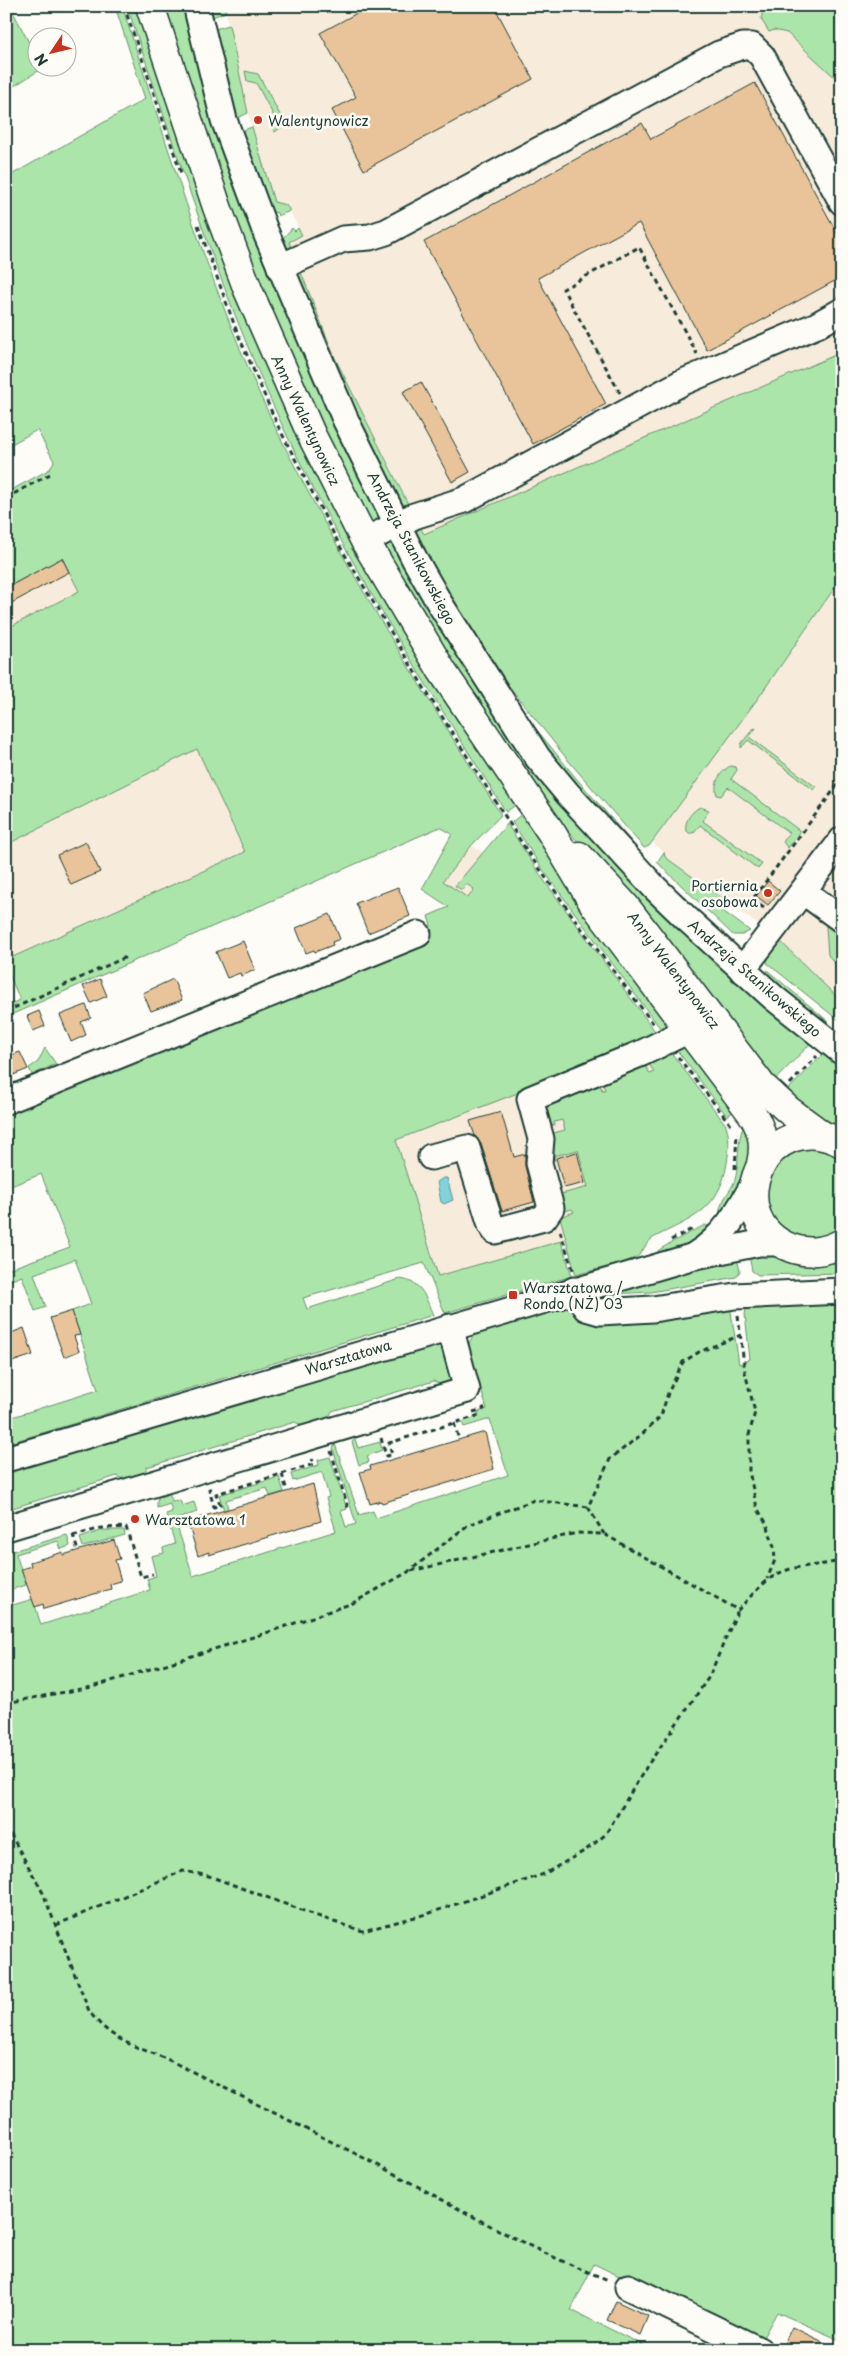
<svg xmlns="http://www.w3.org/2000/svg" width="848" height="2356" viewBox="0 0 848 2356" font-family="'Playpen Sans',sans-serif">
<rect width="100%" height="100%" fill="#fdfcf7"/>
<filter id="ink" filterUnits="userSpaceOnUse"><feTurbulence type="fractalNoise" baseFrequency=".02" numOctaves="2"/><feDisplacementMap in="SourceGraphic" scale="10" xChannelSelector="R" yChannelSelector="G"/><feConvolveMatrix kernelMatrix="1 2 1 2 8 2 1 2 1" color-interpolation-filters="sRGB"/></filter>
<g filter="url(#ink)">
<g fill="#f7ebdb">
<path d="M 229,6 L 758,6 L 774,30 L 787,33 L 842,84 L 842,352 L 424,534 L 335,358 L 289,242 L 302,235 L 287,205 L 274,202 L 253,134 L 225,8 Z"/>
<path d="M 62,558 L 79,591 L 6,629 L 6,588 Z"/>
<path d="M 842,576 L 842,1002 L 779,940 L 665,857 L 665,853 L 649,840 Z"/>
<path d="M 197,749 L 245,852 L 6,960 L 6,845 Z"/>
<path d="M 452,834 L 509,868 L 482,914 L 422,889 Z"/>
<path d="M 637,1046 L 680,1070 L 662,1212 L 438,1276 L 396,1140 Z"/>
</g>
<g fill="#ace5a9" stroke="#66916e">
<path d="M 6,6 L 10,6 L 37,58 L 38,68 L 43,68 L 6,91 Z"/>
<path d="M 115,6 L 122,6 C 165,137 204,271 261,397 C 329,544 415,678 501,815 L 471,846 L 443,881 L 468,898 L 474,889 L 466,884 L 462,890 L 455,886 L 507,824 L 543,879 L 660,1038 L 396,1140 L 438,1276 L 561,1241 L 572,1276 L 445,1313 L 424,1263 L 303,1298 L 307,1309 L 400,1279 C 423,1282 425,1297 433,1315 L 6,1444 L 6,1419 L 98,1390 L 72,1311 L 91,1304 L 75,1259 L 34,1274 L 46,1307 L 35,1311 L 22,1276 L 6,1282 L 6,1270 L 70,1247 L 41,1174 L 6,1188 L 6,1106 L 426,935 L 431,926 L 428,916 L 449,907 L 422,889 L 452,834 L 440,827 L 6,1017 L 6,1006 L 20,1000 L 6,967 L 6,960 L 245,852 L 197,749 L 6,845 L 6,629 L 79,591 L 62,558 L 6,588 L 6,493 L 50,469 L 54,461 L 37,430 L 6,447 L 6,178 L 145,99 Z"/>
<path d="M 127,6 L 138,6 L 211,224 L 517,804 L 506,812 C 432,694 356,577 295,452 C 225,309 178,156 127,6 Z"/>
<path d="M 161,6 L 229,6 L 225,8 L 226,12 L 212,17 L 211,11 L 190,14 L 385,518 L 376,524 L 371,523 L 353,498 L 249,262 Z"/>
<path d="M 758,6 L 842,6 L 842,84 L 787,33 L 774,30 L 769,32 L 761,19 L 763,11 Z"/>
<path d="M 229,25 L 248,113 L 238,118 L 215,29 Z"/>
<path d="M 245,71 L 258,74 L 285,124 L 275,132 L 271,126 L 277,122 L 256,83 L 247,81 Z"/>
<path d="M 252,127 L 274,202 L 286,205 L 290,211 L 278,216 L 277,213 L 272,212 L 241,131 Z"/>
<path d="M 292,228 L 295,231 L 298,228 L 302,235 L 289,242 L 335,358 L 411,510 L 405,510 C 363,426 318,340 290,249 L 288,249 L 283,238 Z"/>
<path d="M 842,352 L 842,577 L 761,694 L 649,846 L 644,848 L 567,759 L 509,686 L 434,568 L 414,529 L 418,524 L 424,534 Z"/>
<path d="M 389,536 L 540,772 L 813,1041 L 772,1083 L 632,901 L 560,822 L 483,716 L 383,546 Z"/>
<path d="M 515,703 L 576,778 L 637,848 L 627,844 L 550,759 Z"/>
<path d="M 756,728 L 749,737 L 816,787 L 814,790 L 748,740 L 741,748 L 741,744 L 753,729 Z"/>
<path d="M 730,766 L 736,767 L 737,770 L 731,779 L 800,831 L 788,848 L 783,842 L 789,833 L 728,787 L 721,796 L 717,795 C 713,784 720,772 730,766 Z"/>
<path d="M 700,807 L 709,810 L 703,821 L 762,864 L 758,869 L 700,825 L 693,833 L 689,833 L 686,830 C 684,821 692,811 700,807 Z"/>
<path d="M 522,814 L 527,814 L 674,1027 L 666,1036 L 543,870 L 512,822 Z"/>
<path d="M 664,852 L 665,857 L 722,898 L 716,906 L 750,931 L 742,935 L 733,935 L 657,862 Z"/>
<path d="M 825,913 L 842,926 L 842,972 L 828,955 Z"/>
<path d="M 779,940 L 842,1002 L 842,1023 L 767,963 L 769,954 Z"/>
<path d="M 767,970 L 829,1022 L 825,1027 L 770,980 Z"/>
<path d="M 683,1043 L 737,1109 L 727,1116 L 673,1045 Z"/>
<path d="M 667,1047 L 726,1125 C 730,1137 729,1150 727,1163 C 719,1212 691,1218 653,1238 C 645,1243 643,1254 635,1258 C 617,1266 595,1269 576,1275 L 560,1217 L 574,1212 L 572,1209 L 559,1213 L 554,1196 L 588,1187 L 578,1150 L 554,1156 L 555,1160 L 545,1162 L 546,1135 L 565,1130 L 562,1120 L 554,1122 L 555,1125 L 544,1127 L 542,1104 L 598,1080 L 602,1090 L 605,1090 L 601,1079 L 643,1062 L 650,1074 L 654,1072 L 644,1056 Z"/>
<path d="M 45,1048 L 56,1064 L 32,1075 L 29,1068 L 38,1062 Z"/>
<path d="M 826,1051 L 842,1063 L 842,1129 L 829,1126 L 784,1094 Z"/>
<path d="M 746,1122 C 755,1162 743,1185 720,1216 C 717,1205 731,1191 735,1180 C 740,1163 736,1135 746,1122 Z"/>
<path d="M 808,1146 L 838,1155 L 842,1158 L 842,1229 L 835,1234 L 804,1240 L 785,1232 L 766,1207 L 767,1176 L 788,1153 Z"/>
<path d="M 705,1225 L 713,1227 L 712,1235 L 658,1257 L 657,1252 C 659,1248 697,1229 705,1225 Z"/>
<path d="M 755,1249 L 807,1263 L 842,1263 L 842,1273 L 758,1275 L 752,1271 L 748,1250 Z"/>
<path d="M 736,1254 L 740,1271 L 736,1277 L 651,1292 L 609,1294 L 604,1292 Z"/>
<path d="M 842,1300 L 842,2341 L 777,2312 L 760,2343 L 594,2264 L 571,2310 L 653,2350 L 6,2350 L 6,1607 L 33,1599 L 41,1625 L 150,1590 L 147,1579 L 156,1576 L 151,1556 L 164,1553 L 163,1548 L 175,1544 L 166,1514 L 172,1512 L 170,1504 L 157,1508 L 157,1501 L 159,1496 L 169,1492 L 172,1501 L 180,1500 L 182,1506 L 194,1502 L 197,1512 L 175,1520 L 193,1576 L 336,1531 L 326,1498 L 329,1497 L 322,1472 L 293,1481 L 291,1474 L 319,1465 L 318,1460 L 330,1457 L 347,1509 L 341,1511 L 346,1527 L 356,1524 L 333,1449 L 335,1444 L 359,1515 L 373,1511 L 376,1518 L 508,1475 L 490,1419 L 464,1427 L 462,1422 L 479,1416 L 478,1412 L 487,1409 L 469,1351 L 469,1343 L 473,1336 L 469,1331 L 565,1302 L 730,1305 L 739,1364 L 750,1359 L 745,1314 L 748,1302 Z"/>
<path d="M 430,1342 C 434,1343 439,1343 442,1345 C 456,1353 458,1379 445,1388 L 434,1381 L 332,1411 L 326,1423 L 306,1428 L 295,1422 L 147,1467 L 142,1478 L 127,1482 L 117,1476 L 6,1510 L 6,1469 Z"/>
<path d="M 355,1439 L 358,1448 L 380,1442 L 382,1450 L 367,1456 L 369,1462 L 359,1465 L 352,1442 Z"/>
<path d="M 279,1477 L 284,1492 L 270,1496 L 267,1488 L 226,1500 L 228,1509 L 224,1510 L 219,1495 Z"/>
<path d="M 103,1530 L 124,1530 L 125,1535 L 83,1547 L 80,1538 Z"/>
<path d="M 67,1535 L 70,1546 L 61,1549 L 58,1541 L 16,1554 L 26,1585 L 6,1591 L 6,1553 Z"/>
</g>
<path fill="#81d2da" stroke="#5a9698" d="M 443,1178 L 447,1178 L 453,1200 L 444,1204 L 441,1202 L 437,1182 Z"/>
<g fill="#e9c49a" stroke="#1f3d34">
<path d="M 370,6 L 494,6 L 533,79 L 364,170 L 332,110 L 356,97 L 320,33 Z"/>
<path d="M 755,83 L 842,242 L 842,277 L 707,350 L 639,223 L 538,278 L 606,404 L 533,444 L 424,242 L 642,123 L 651,139 Z"/>
<path d="M 421,382 L 470,472 L 452,482 L 403,392 Z"/>
<path d="M 62,558 L 69,572 L 6,606 L 6,588 Z"/>
<path d="M 86,842 L 100,872 L 71,885 L 57,855 Z"/>
<path d="M 768,881 L 780,891 L 768,905 L 756,896 Z"/>
<path d="M 398,887 L 410,916 L 368,933 L 356,903 Z"/>
<path d="M 330,914 L 340,939 L 332,942 L 333,945 L 315,952 L 314,950 L 306,953 L 296,928 Z"/>
<path d="M 243,941 L 255,970 L 241,976 L 240,973 L 227,978 L 216,952 Z"/>
<path d="M 100,979 L 107,996 L 91,1003 L 83,986 Z"/>
<path d="M 173,979 L 182,1000 L 151,1011 L 143,993 Z"/>
<path d="M 86,1005 L 91,1018 L 81,1022 L 86,1035 L 71,1042 L 60,1015 Z"/>
<path d="M 39,1011 L 45,1026 L 33,1031 L 27,1016 Z"/>
<path d="M 20,1052 L 28,1069 L 6,1078 L 6,1057 Z"/>
<path d="M 501,1112 L 514,1157 L 525,1154 L 525,1166 L 534,1202 L 502,1211 L 481,1144 L 475,1136 L 470,1121 Z"/>
<path d="M 577,1152 L 585,1183 L 564,1188 L 556,1158 Z"/>
<path d="M 72,1311 L 80,1335 L 74,1336 L 79,1351 L 64,1357 L 50,1318 Z"/>
<path d="M 24,1328 L 33,1355 L 6,1364 L 6,1335 Z"/>
<path d="M 485,1432 L 494,1469 L 382,1503 L 381,1501 L 370,1504 L 360,1472 L 371,1469 L 370,1466 Z"/>
<path d="M 313,1484 L 321,1521 L 209,1555 L 209,1552 L 198,1556 L 188,1523 L 199,1520 L 198,1518 Z"/>
<path d="M 114,1540 L 120,1559 L 115,1560 L 121,1581 L 110,1584 L 111,1589 L 44,1609 L 43,1604 L 35,1607 L 21,1569 L 31,1566 L 30,1562 L 63,1552 L 63,1555 Z"/>
<path d="M 616,2301 L 648,2316 L 640,2335 L 607,2320 Z"/>
<path d="M 792,2327 L 840,2350 L 781,2350 Z"/>
</g>
<g fill="none" stroke-linecap="round" stroke-linejoin="round">
<defs>
<g id="minor">
<path d="M 198,13 L 224,120 L 266,233 L 346,421 L 414,558 L 440,604 L 538,758 L 568,794 L 655,888 L 686,918 L 774,998 L 842,1052"/>
<path d="M 280,267 L 343,239 L 370,237 L 386,232 L 719,54 L 743,46 L 752,46 L 762,56 L 842,202"/>
<path d="M 365,541 L 414,516 L 464,500 L 681,383 L 817,325 L 842,311"/>
<path d="M 804,892 L 842,920"/>
<path d="M 742,970 L 842,840"/>
<path d="M 6,1101 L 418,934"/>
<path d="M 431,1157 L 467,1148 L 491,1225 L 495,1231 L 544,1218 L 551,1208 L 539,1163 L 541,1139 L 530,1099 L 642,1053 L 689,1030"/>
<path d="M 695,1255 C 723,1238 739,1211 754,1183"/>
<path d="M 574,1290 L 586,1308 L 600,1312 L 653,1309 L 735,1296 L 842,1291"/>
<path d="M 6,1459 L 691,1257 L 759,1243 L 781,1243"/>
<path d="M 6,1528 L 467,1390 L 450,1327"/>
<path d="M 628,2287 L 759,2350"/>
</g>
<g id="major">
<path d="M 150,6 L 217,207 L 248,290 L 312,436 L 365,541 L 442,671 L 551,832 L 594,904 L 753,1115 C 763,1131 765,1146 761,1164"/>
<path d="M 579,856 L 625,906 L 762,1086 L 788,1110 L 822,1135"/>
<path d="M 842,1143 C 765,1103 715,1218 791,1248 C 807,1254 826,1252 842,1243"/>
</g>
</defs>
<use href="#minor" stroke="#1f3d34" stroke-width="29"/>
<use href="#major" stroke="#1f3d34" stroke-width="31"/>
<g stroke="#1f3d34" stroke-width="3" stroke-dasharray="5 4" stroke-linecap="butt">
<path d="M 124,6 L 182,176"/>
<path d="M 198,225 L 237,332 L 276,422 L 341,548 L 429,696 L 527,851 L 579,925 L 655,1026"/>
<path d="M 620,393 L 563,289 L 639,247 L 697,354"/>
<path d="M 6,498 L 52,473"/>
<path d="M 764,908 L 752,900 L 842,779"/>
<path d="M 14,1008 L 126,957"/>
<path d="M 678,1057 L 731,1125"/>
<path d="M 790,1084 L 817,1056"/>
<path d="M 735,1169 L 737,1133"/>
<path d="M 560,1231 L 573,1270"/>
<path d="M 671,1240 L 694,1228"/>
<path d="M 738,1316 L 745,1372 L 755,1412 L 749,1435 L 749,1471 L 757,1508 L 767,1524 L 774,1547 L 775,1560 L 767,1579"/>
<path d="M 473,1412 L 484,1409 L 482,1404"/>
<path d="M 454,1423 L 459,1440"/>
<path d="M 381,1438 L 386,1456 L 392,1455 L 389,1443 L 477,1416 L 476,1411"/>
<path d="M 331,1451 L 348,1508"/>
<path d="M 282,1474 L 287,1491"/>
<path d="M 211,1489 L 209,1489 L 214,1507 L 220,1505 L 216,1494 L 314,1464 L 312,1459"/>
<path d="M 588,1507 L 604,1534"/>
<path d="M 73,1535 L 78,1551"/>
<path d="M 73,1536 L 102,1528 L 126,1527 L 141,1577 L 153,1574"/>
<path d="M 6,1551 L 13,1549"/>
<path d="M 411,1571 L 577,1533 L 604,1534 L 738,1610 C 755,1592 769,1573 795,1568 C 811,1565 826,1565 842,1560"/>
<path d="M 6,1703 L 92,1687 L 266,1633 L 353,1603 L 408,1572 L 468,1525 L 534,1500 L 588,1507 L 610,1459 L 641,1435 L 661,1416 L 668,1393 L 683,1362 L 699,1352 L 741,1335"/>
<path d="M 6,1826 L 43,1893 L 89,2011 C 115,2046 141,2046 177,2064 C 237,2094 296,2124 356,2154 C 440,2196 521,2248 609,2280"/>
<path d="M 56,1925 L 183,1871 L 209,1876 L 334,1922 L 363,1931 L 430,1913 L 544,1874 L 586,1850 L 605,1835 L 647,1766 L 709,1677 L 738,1610"/>
</g>
<use href="#minor" stroke="#fdfcf7" stroke-width="25"/>
<use href="#major" stroke="#fdfcf7" stroke-width="28"/>
</g>
</g>
<g fill="#c8321e" stroke="#fdfcf7" stroke-width="2">
<circle cx="258" cy="120" r="5"/>
<circle cx="768" cy="893" r="5"/>
<rect x="508" y="1290" width="10" height="10" rx="2.5"/>
<circle cx="135" cy="1519" r="5"/>
</g>
<g text-anchor="middle" dominant-baseline="central" stroke-width="5" stroke-linejoin="round" paint-order="stroke">
<g font-size="14" fill="#1f3d34" stroke="#fdfcf7" text-anchor="start">
<text x="268" y="120">Walentynowicz</text>
<text x="758" y="885" text-anchor="end">Portiernia<tspan x="758" dy="16">osobowa</tspan></text>
<text x="523" y="1287">Warsztatowa /<tspan x="523" dy="16">Rondo (NŻ) 03</tspan></text>
<text x="145" y="1519">Warsztatowa 1</text>
</g>
<g font-size="14" fill="#1f3d34" stroke="#fdfcf7">
<text transform="translate(306 420) rotate(65)">Anny Walentynowicz</text>
<text transform="translate(412 548) rotate(62)">Andrzeja Stanikowskiego</text>
<text transform="translate(674 970) rotate(53)">Anny Walentynowicz</text>
<text transform="translate(755 978) rotate(41)">Andrzeja Stanikowskiego</text>
<text transform="translate(348 1357) rotate(-17)">Warsztatowa</text>
</g>
</g>
<rect width="848" height="2356" fill="none" stroke="#fdfcf7" stroke-width="25"/>
<rect x="12" y="12" width="823" height="2331" fill="none" stroke="#1f3d34" stroke-width="2" filter="url(#ink)"/>
<g transform="translate(52 52) rotate(235)"><circle r="24" fill="#fdfcf7" stroke="#a4b0a9"/>
<path d="M0-4L9 19L0 12L-9 19Z" fill="#c8321e"/>
<text y="-8" font-size="14" font-weight="bold" text-anchor="middle" fill="#1f3d34">N</text>
</g>
</svg>
